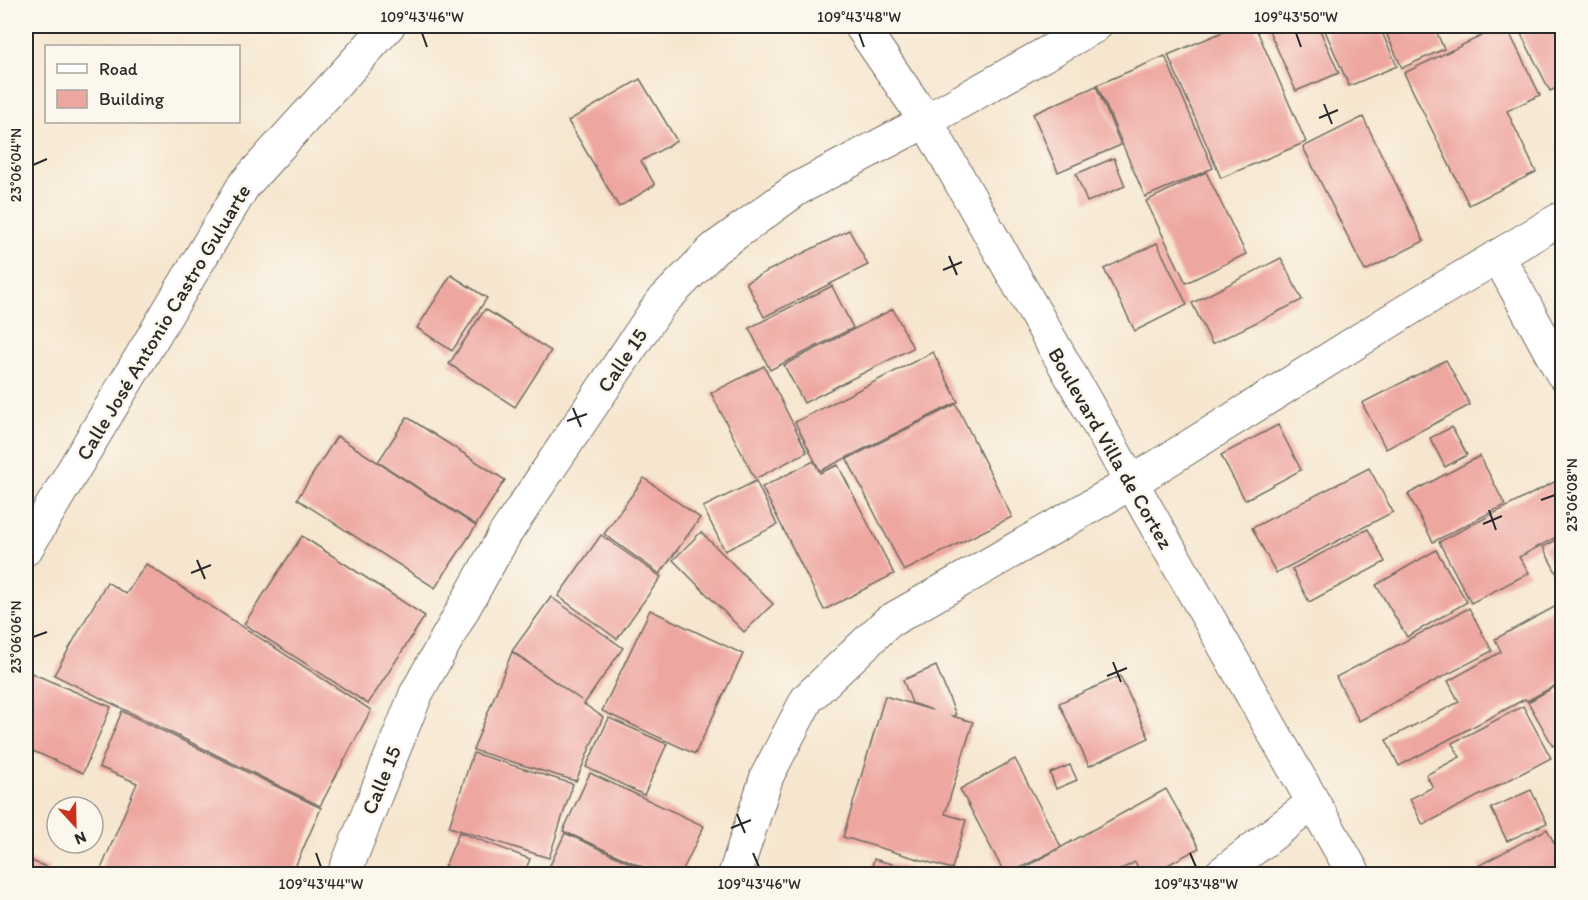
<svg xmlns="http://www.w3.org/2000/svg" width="1588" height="900" viewBox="0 0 1588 900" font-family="Itim,sans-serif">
<rect width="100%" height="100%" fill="#fbf7ec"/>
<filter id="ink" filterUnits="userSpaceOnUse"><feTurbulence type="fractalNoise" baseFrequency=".0167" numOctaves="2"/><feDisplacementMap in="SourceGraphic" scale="12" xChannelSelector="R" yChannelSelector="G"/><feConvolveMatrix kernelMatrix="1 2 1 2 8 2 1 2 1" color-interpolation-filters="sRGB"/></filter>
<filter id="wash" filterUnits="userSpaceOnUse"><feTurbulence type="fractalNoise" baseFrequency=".008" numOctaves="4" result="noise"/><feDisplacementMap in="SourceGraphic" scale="24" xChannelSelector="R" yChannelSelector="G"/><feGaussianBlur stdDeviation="1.35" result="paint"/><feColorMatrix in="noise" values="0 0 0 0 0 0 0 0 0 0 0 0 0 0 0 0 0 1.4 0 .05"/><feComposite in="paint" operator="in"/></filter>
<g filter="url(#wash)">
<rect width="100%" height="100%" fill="#f6e6cf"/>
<g id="blocks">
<g fill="#eea6a0">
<path d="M 1237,26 L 1255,26 L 1306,142 L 1221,178 L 1168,55 Z"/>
<path d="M 1267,26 L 1318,26 L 1339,73 L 1296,91 Z"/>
<path d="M 1323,26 L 1379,26 L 1397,66 L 1349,86 Z"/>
<path d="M 1383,26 L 1434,26 L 1444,49 L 1402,68 Z"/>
<path d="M 1502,26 L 1506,26 L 1540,95 L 1507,111 L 1536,172 L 1469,205 L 1404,73 Z"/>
<path d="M 1517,26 L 1562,26 L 1562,85 L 1550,91 Z"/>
<path d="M 1165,56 L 1213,168 L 1145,197 L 1097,85 Z"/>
<path d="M 640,79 L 677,141 L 641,161 L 655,185 L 619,207 L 568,121 Z"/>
<path d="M 1096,86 L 1121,145 L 1058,172 L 1033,114 Z"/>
<path d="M 1363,117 L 1424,241 L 1365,271 L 1303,147 Z"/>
<path d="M 1114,158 L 1125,186 L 1087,202 L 1076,174 Z"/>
<path d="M 1206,172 L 1246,254 L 1186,283 L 1146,201 Z"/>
<path d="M 849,230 L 868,265 L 764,317 L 746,282 Z"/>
<path d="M 1157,243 L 1187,305 L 1135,331 L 1104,269 Z"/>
<path d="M 1281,258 L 1302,300 L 1212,344 L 1192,303 Z"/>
<path d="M 451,275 L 487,298 L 452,351 L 417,328 Z"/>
<path d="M 832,286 L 853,328 L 770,370 L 749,328 Z"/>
<path d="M 485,309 L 551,351 L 515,407 L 449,364 Z"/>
<path d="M 893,309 L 913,348 L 804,403 L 784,365 Z"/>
<path d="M 933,352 L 958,402 L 820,471 L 795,422 Z"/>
<path d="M 1446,360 L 1470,405 L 1386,449 L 1362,403 Z"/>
<path d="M 764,366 L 807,452 L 755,479 L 711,393 Z"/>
<path d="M 956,404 L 1012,517 L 904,571 L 847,459 Z"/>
<path d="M 407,417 L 505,480 L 476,525 L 378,462 Z"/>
<path d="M 1278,425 L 1301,470 L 1245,500 L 1221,455 Z"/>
<path d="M 1452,427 L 1467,455 L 1445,467 L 1430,438 Z"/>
<path d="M 337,436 L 476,526 L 435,588 L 297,499 Z"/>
<path d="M 1480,456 L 1505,505 L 1433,542 L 1408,494 Z"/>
<path d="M 814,461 L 820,473 L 838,465 L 894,574 L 824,610 L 762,487 Z"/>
<path d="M 1369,468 L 1393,512 L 1276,573 L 1252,528 Z"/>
<path d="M 644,478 L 700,518 L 660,574 L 604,534 Z"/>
<path d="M 1562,478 L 1562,534 L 1519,557 L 1529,573 L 1471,603 L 1439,542 Z"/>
<path d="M 756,481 L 777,525 L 725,551 L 703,507 Z"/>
<path d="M 1368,529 L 1385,562 L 1309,602 L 1292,569 Z"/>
<path d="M 701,532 L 773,604 L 744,632 L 673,560 Z"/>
<path d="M 601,535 L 661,577 L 617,639 L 558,596 Z"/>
<path d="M 302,536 L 425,616 L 368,704 L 244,624 Z"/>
<path d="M 1562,537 L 1562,584 L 1543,547 Z"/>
<path d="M 1436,550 L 1467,602 L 1407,637 L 1376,585 Z"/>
<path d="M 146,564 L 371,710 L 320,806 L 54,675 L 107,582 L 126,594 Z"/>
<path d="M 551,597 L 623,648 L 584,704 L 603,717 L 576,781 L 473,750 L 512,652 L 581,700 L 512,651 Z"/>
<path d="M 1562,603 L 1562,682 L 1527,701 L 1525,699 L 1399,766 L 1386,740 L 1459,702 L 1448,681 L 1501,652 L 1495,639 Z"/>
<path d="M 1469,608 L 1492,651 L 1359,721 L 1336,677 Z"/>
<path d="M 650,610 L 743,654 L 695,754 L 602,711 Z"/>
<path d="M 936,666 L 956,715 L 952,716 L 973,722 L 945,814 L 966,820 L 952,869 L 843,837 L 885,696 L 932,710 L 912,703 L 903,680 Z"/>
<path d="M 29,672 L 111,707 L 83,773 L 26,748 L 26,680 Z"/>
<path d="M 1120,676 L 1149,738 L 1089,766 L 1059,703 Z"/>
<path d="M 1554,687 L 1562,702 L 1562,740 L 1553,746 L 1528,702 Z"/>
<path d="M 1523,706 L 1551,758 L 1423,825 L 1410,799 L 1433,787 L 1426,775 L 1460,757 L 1452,743 Z"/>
<path d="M 122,711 L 321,808 L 292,874 L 99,874 L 137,783 L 99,767 Z"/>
<path d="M 609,718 L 667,744 L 644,795 L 586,767 Z"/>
<path d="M 473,753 L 573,784 L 549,858 L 449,827 Z"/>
<path d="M 1015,759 L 1061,847 L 1008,874 L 1005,874 L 960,789 Z"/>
<path d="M 1070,765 L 1077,780 L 1056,789 L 1050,773 Z"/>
<path d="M 590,773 L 704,826 L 681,874 L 658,874 L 563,831 Z"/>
<path d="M 1166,789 L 1199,848 L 1151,874 L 1142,874 L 1135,862 L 1112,874 L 1013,874 Z"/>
<path d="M 1531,790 L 1547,823 L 1507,841 L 1491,808 Z"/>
<path d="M 1547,829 L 1562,859 L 1562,874 L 1483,874 L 1478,866 Z"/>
<path d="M 459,832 L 530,859 L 524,874 L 442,874 Z"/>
<path d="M 565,833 L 654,874 L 546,874 Z"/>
<path d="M 26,859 L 49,868 L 46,874 L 26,874 Z"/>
<path d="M 874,859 L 927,874 L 870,874 Z"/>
</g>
</g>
</g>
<g filter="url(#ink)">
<use href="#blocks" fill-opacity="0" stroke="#726c64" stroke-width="1.5"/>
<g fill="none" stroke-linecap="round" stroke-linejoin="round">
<defs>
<g id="street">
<path d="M 861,26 L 926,121 L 1354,874"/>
<path d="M 1498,256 L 1562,373"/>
<path d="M 26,549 L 244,185 L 388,26"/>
<path d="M 344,874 L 416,694 L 505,534 L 660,304 L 714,249 L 797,189 L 926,121 L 1095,26"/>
<path d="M 735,874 L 767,776 L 807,699 L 888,622 L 1131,483 L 1419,303 L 1562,218"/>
<path d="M 1221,874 L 1313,803"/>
</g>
</defs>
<use href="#street" stroke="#726c64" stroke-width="35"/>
<use href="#street" stroke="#fff" stroke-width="33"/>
</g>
</g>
<path fill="none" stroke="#2b2b2b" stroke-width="2" d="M 422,33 L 427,47M 859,33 L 864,47M 1296,33 L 1301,47M 1324,104 L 1332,124M 1319,118 L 1338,110M 33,165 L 47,159M 949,256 L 957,275M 943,270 L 962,262M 573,408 L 581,427M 567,421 L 587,414M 1541,500 L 1555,495M 1489,510 L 1496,530M 1483,524 L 1502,516M 197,560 L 205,579M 191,573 L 211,565M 33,637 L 47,632M 1113,662 L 1121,682M 1107,676 L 1127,668M 737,814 L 745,833M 731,828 L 751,820M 316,853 L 321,867M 753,853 L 759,867M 1190,853 L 1196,867"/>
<g text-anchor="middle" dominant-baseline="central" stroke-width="5" stroke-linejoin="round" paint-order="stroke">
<g font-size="21" fill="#2b2b2b" stroke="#fbf7ec">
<text transform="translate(163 322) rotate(-59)">Calle José Antonio Castro Guluarte</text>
<text transform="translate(622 360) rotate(-56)">Calle 15</text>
<text transform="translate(1111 448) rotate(60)">Boulevard Villa de Cortez</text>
<text transform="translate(381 780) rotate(-68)">Calle 15</text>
</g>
</g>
<rect width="1588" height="900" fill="none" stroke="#fbf7ec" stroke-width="66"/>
<rect x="45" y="45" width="195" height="78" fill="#fbf7ec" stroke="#a8a59f" stroke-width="1.5"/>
<rect x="57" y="64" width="30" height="9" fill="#ffffff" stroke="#a8a59f" stroke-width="1.5"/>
<text x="99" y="75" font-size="18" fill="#2b2b2b">Road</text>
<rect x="57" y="90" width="30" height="18" fill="#eea6a0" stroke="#a8a59f" stroke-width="1.5"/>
<text x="99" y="105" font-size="18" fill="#2b2b2b">Building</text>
<g transform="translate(75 825) rotate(158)"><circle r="28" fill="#fbf7ec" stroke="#a8a59f" stroke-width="1.5"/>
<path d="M0-4.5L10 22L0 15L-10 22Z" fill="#c8321e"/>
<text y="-9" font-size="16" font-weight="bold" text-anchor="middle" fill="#2b2b2b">N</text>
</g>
<rect x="33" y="33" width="1522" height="834" fill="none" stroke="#2b2b2b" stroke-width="2"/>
<g font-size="15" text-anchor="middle" fill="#2b2b2b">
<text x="422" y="22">109°43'46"W</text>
<text x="859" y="22">109°43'48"W</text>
<text x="1296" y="22">109°43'50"W</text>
<text transform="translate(16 165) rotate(-90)" y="5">23°06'04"N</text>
<text transform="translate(1572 495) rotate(-90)" y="5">23°06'08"N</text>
<text transform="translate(16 637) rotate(-90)" y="5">23°06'06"N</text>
<text x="321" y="889">109°43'44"W</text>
<text x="759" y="889">109°43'46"W</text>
<text x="1196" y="889">109°43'48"W</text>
</g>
</svg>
